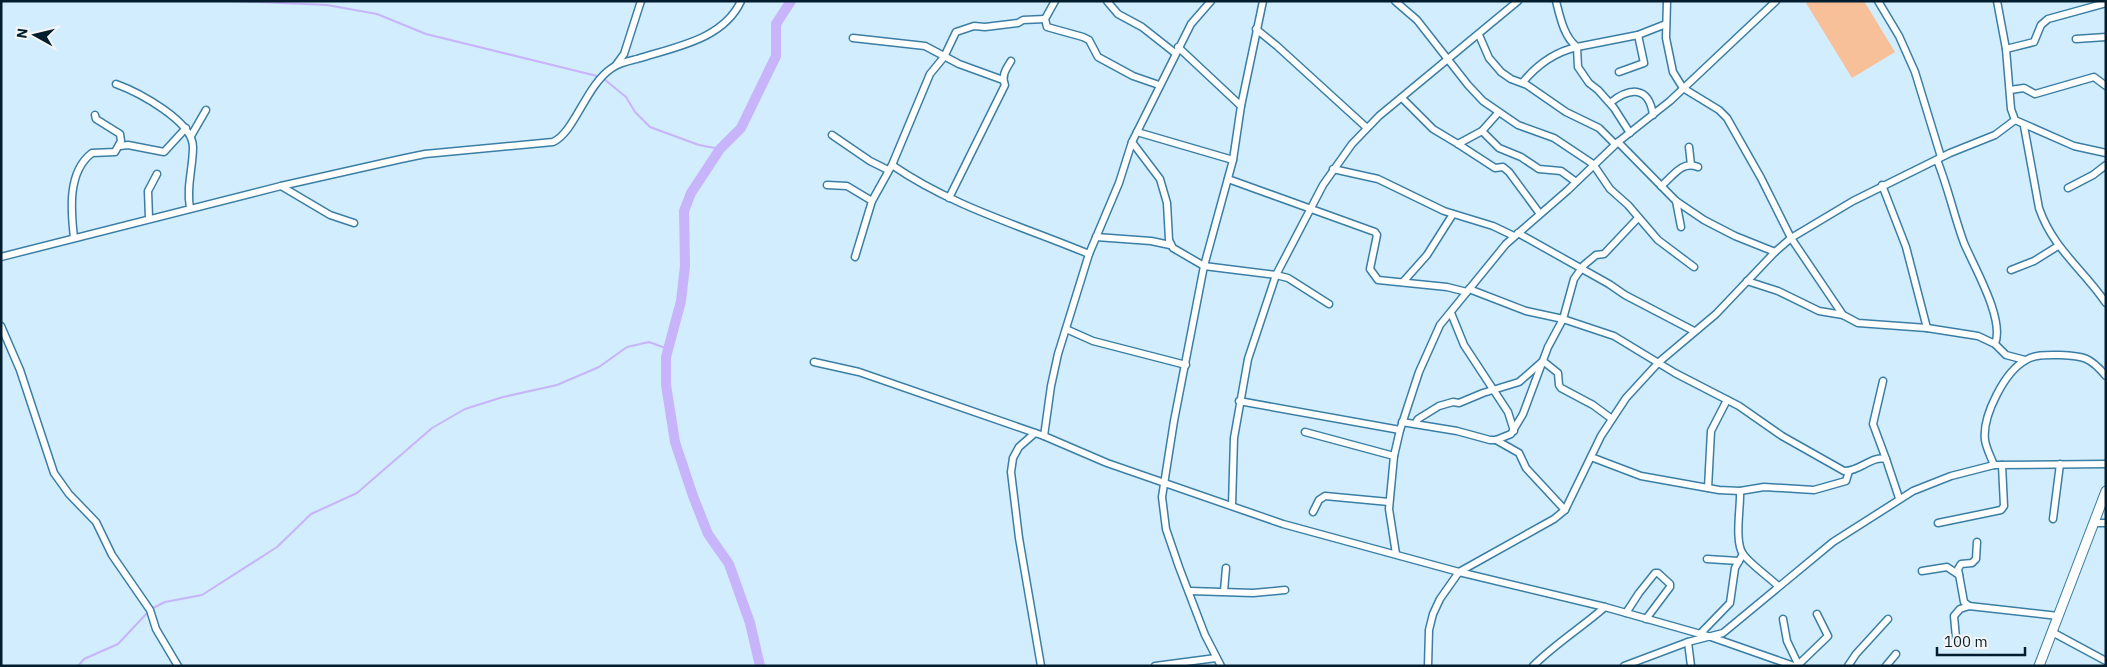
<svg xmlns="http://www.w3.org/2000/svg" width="2107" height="667" viewBox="0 0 2107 667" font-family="'IBM Plex Sans',sans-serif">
<rect width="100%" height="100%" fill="#d2edfe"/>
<path fill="#f8c099" d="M 1809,1 L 1864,1 L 1895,52 L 1852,78 L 1806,3 Z"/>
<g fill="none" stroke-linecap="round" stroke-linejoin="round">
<g stroke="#c7b4fa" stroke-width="2">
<path d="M 234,1 L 327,5 L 377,14 L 426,34 L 597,76"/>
<path d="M 604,79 L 626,97 L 635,112 L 650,127 L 699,145 L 720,149"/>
<path d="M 151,609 L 165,602 L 202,595 L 277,547 L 311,514 L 357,493 L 432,428 L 465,409 L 503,397 L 557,385 L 599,367 L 627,347 L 649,342 L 668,349"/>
<path d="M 78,666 L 84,659 L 118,644 L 148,612"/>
</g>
<path stroke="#c7b4fa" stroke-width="10" d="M 760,666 L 750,623 L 729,564 L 708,534 L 693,496 L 675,442 L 666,385 L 666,357 L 681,301 L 685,266 L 684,211 L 691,193 L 720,149 L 741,128 L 776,56 L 776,24 L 791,1"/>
<defs>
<g id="street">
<path d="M 1055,1 L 1045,19 L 1047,27 L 1083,37 L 1089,40 L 1098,57 L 1133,76 L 1159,85"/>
<path d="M 1107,1 L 1118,14 L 1142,27 L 1175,53"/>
<path d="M 1395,1 L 1417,20 L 1468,85 L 1483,101 L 1518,125 L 1554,138 L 1593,164 L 1610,189 L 1628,205 L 1658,240 L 1694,267"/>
<path d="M 1556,1 C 1560,17 1564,37 1577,47 L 1638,35 L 1666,24"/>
<path d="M 1667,1 L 1666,38 L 1673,72 L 1683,88 L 1719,110 L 1727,118 L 1761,178 L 1791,238 L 1843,315 L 1858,323 L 1927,328 L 1978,336 L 1995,344 L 2006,355 L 2025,360"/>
<path d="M 1878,1 L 1899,36 L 1915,72 L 1941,157"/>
<path d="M 1997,1 L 2006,49 L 2011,109 L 2015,120 L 2074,146 L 2106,153"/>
<path d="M 1256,29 L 1277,46 L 1367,128"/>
<path d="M 1479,35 L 1489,58 L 1501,72 L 1511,79 L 1527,85 L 1566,112 L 1599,128 L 1615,144"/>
<path d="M 853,38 L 925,46 L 959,64 L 1003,80"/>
<path d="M 2076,39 L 2106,37"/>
<path d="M 1178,47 L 1241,106"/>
<path d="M 2006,49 L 2034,42 L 2041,25 L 2048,19 L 2106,3"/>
<path d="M 616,65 L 624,54 L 641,1"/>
<path d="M 1619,72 L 1644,63 L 1638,35"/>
<path d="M 1523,82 C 1537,65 1555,52 1577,47 L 1578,67 L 1589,83 L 1598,90 L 1614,108 L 1630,133"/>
<path d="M 116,84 C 138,92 193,121 193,147 C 193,168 186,187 190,208"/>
<path d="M 2010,90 L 2024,88 L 2035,94 L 2094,77 L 2106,86"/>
<path d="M 1402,98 L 1433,129 L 1458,144 L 1482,131 L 1498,113"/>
<path d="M 1610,103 C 1630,87 1649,86 1653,115"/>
<path d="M 2024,126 L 2039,208 C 2053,249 2083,269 2106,303"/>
<path d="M 1482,131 L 1499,148 L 1521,157 L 1539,169 L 1561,171 L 1576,182"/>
<path d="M 1137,132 L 1233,160"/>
<path d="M 832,135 L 870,161 L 888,170"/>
<path d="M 191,136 L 206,110"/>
<path d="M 1132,142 L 1160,179 L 1167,203 L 1169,240 L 1173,248 L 1204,266 L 1276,275 L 1288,278 L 1329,304"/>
<path d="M 1618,142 L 1676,201 L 1704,220 L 1735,236 L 1775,252"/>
<path d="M 1458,144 L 1495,168 L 1503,167 L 1509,172 L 1540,214"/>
<path d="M 120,146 L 128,145 L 164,152 L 186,128"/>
<path d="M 1689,147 L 1691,165"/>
<path d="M 1937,160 C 1948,187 1954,216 1964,243 C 1974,267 2005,319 1995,344"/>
<path d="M 892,165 C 953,207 1022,226 1089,254"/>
<path d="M 1333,169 L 1378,179 L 1444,211 L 1493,226 L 1514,236"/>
<path d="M 1228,179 L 1375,232 L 1377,235 L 1370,269 L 1378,280 L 1447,287 L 1467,292"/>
<path d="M 827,185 L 847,186 L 872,201"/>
<path d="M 1882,185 L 1906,247 L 1927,328"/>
<path d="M 281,186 L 330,215 L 354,223"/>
<path d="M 1661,186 C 1673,177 1681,160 1698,167"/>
<path d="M 2068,188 L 2093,175 L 2106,165"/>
<path d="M 949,198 L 1005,85 C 1001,76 1006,69 1011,61"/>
<path d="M 1676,201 L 1681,227"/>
<path d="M 149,218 L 148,191 L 157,174"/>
<path d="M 1518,233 L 1609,284 L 1625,295 L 1694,331"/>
<path d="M 1096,237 L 1151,241 L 1170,245"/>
<path d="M 74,238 C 71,211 67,172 92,153 L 115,152 L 121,141 L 120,134 L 96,119 L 95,115"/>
<path d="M 1,257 L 281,186 L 401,159 L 425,154 L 553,142 C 575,132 586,85 612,68 C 619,63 629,61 637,59 C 674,47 723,40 741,1"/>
<path d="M 855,257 L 872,201 L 892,165 L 930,74 L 944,57 L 956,32 L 974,26 L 985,27 L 1018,23 L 1023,20 L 1045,19"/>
<path d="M 2011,270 L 2034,261 L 2058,246"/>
<path d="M 1747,281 L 1778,291 L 1819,311 L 1843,315"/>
<path d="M 1403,282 L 1427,255 L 1453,214"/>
<path d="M 1469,289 L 1526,311 L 1563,319 L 1614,336 L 1675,373 L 1739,406 L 1782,436 L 1844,471 C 1859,472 1872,455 1886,459 L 1899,498"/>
<path d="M 1451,313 L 1464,345 L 1508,412 L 1514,431"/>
<path d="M 1,326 L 20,370 L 54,473 L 69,494 L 96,522 L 112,555 L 150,610 L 156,629 L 178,666"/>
<path d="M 1066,329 L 1093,341 L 1186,365"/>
<path d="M 814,362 L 859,372 L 1044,436 L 1107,463 L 1283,524 L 1459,572 L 1605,607 L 1711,637 L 1794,666"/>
<path d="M 1883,381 L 1873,424 L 1886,459"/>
<path d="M 1239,401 L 1400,430"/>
<path d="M 1402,422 L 1457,431 L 1490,440 L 1496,440 L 1511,434 L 1523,414 L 1548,347 L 1563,319 L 1574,279 L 1584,265 L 1596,255 L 1604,254 L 1638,218"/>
<path d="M 1415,424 L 1418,419 L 1439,406 L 1453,402 L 1459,403 L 1483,393 L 1519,382 L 1543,361 L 1558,373 L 1559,385 L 1561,388 L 1593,405 L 1612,419"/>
<path d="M 1305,432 L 1394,456"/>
<path d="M 1035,433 L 1019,447 L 1013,458 L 1011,472 L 1019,538 L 1041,666"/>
<path d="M 1044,436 L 1051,386 L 1058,354 L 1089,254 L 1119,183 L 1132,142 L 1191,24 L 1211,1"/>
<path d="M 1496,440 L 1519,453 L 1526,468 L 1565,510"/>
<path d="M 1591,457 L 1641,476 L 1719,490 L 1740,491 L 1764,487 L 1814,490 L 1846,481 L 1849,471"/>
<path d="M 1994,465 C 1991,457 1986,448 1985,440 C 1982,416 2005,371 2026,360 C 2036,354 2048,355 2060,355 C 2084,356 2090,357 2106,376"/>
<path d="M 1708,488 L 1711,431 L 1727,400"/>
<path d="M 1740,491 C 1741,506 1734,541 1743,554 C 1750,564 1769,577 1778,586"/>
<path d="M 1232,506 L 1234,438 L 1248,359 L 1276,275 L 1323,185 L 1352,144 L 1379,116 L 1518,1"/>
<path d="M 1313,512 L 1319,500 L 1325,496 L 1389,502"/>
<path d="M 2053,519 L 2060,464"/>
<path d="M 1938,523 L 2001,510 L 2004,506 L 2002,465"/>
<path d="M 2093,523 L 2106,523"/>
<path d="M 1396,554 L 1389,509 L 1394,456 L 1400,430 L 1419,372 L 1440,325 L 1506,244 L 1568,190 L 1618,142 L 1670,101 L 1776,1"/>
<path d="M 1707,559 L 1739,561"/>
<path d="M 1922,571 L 1947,567 L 1959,575"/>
<path d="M 1190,591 L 1253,593 L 1285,590"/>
<path d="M 1224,591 L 1226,568"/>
<path d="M 1969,606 L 1964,602 L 1958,569 L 1961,564 L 1972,563 L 1976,559 L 1977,542"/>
<path d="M 1626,613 L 1639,593 L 1655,573 L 1658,573 L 1670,584 L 1670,587 L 1646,619"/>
<path d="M 1783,619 L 1787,641 L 1799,666"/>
<path d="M 2052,632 L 2106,661"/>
<path d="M 1700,634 L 1730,603 L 1735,568 L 1743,554"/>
<path d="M 1956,638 L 1954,616 L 1960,609 L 1969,606 L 2058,616"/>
<path d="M 1688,642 L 1691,666"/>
<path d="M 1799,664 L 1828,636 L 1817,614"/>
<path d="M 1155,666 L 1216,658"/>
<path d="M 1221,666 L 1205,635 L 1179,567 L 1166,529 L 1162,497 L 1174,421 L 1204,266 L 1233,160 L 1241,106 L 1263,1"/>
<path d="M 1428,666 L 1429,630 L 1433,614 L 1440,599 L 1459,572 L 1554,519 L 1565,510 L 1601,436 L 1626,398 L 1659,362 L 1716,314 L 1775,252 L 1791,238 L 1853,201 L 1950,153 L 1995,135 L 2015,120"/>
<path d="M 1533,666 C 1556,643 1581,628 1605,607"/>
<path d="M 1624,666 L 1688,642 L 1723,633 L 1833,542 L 1913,491 L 1951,476 L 1994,465 L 2106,464"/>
<path d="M 1848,666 L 1856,654 L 1888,619"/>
<path d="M 1886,666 L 1896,654"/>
</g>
<path id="secondary" d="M 2039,666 L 2106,491"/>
</defs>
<use href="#street" stroke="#3a7ea5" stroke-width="9"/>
<use href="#secondary" stroke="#3a7ea5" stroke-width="11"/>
<use href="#street" stroke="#fff" stroke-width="6"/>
<use href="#secondary" stroke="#fff" stroke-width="9"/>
</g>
<rect width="2107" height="667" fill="none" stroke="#021e2e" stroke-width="5"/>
<g transform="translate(35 35) rotate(278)" stroke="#f5f5f5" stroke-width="4" paint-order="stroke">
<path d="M0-4L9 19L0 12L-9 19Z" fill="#021e2e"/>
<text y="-8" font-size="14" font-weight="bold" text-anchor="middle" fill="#021e2e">N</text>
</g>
<path d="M1937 647v8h88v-8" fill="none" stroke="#021e2e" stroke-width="2.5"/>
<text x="1944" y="647" font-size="15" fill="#021e2e" stroke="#f5f5f5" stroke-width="4" paint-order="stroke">100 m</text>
</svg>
